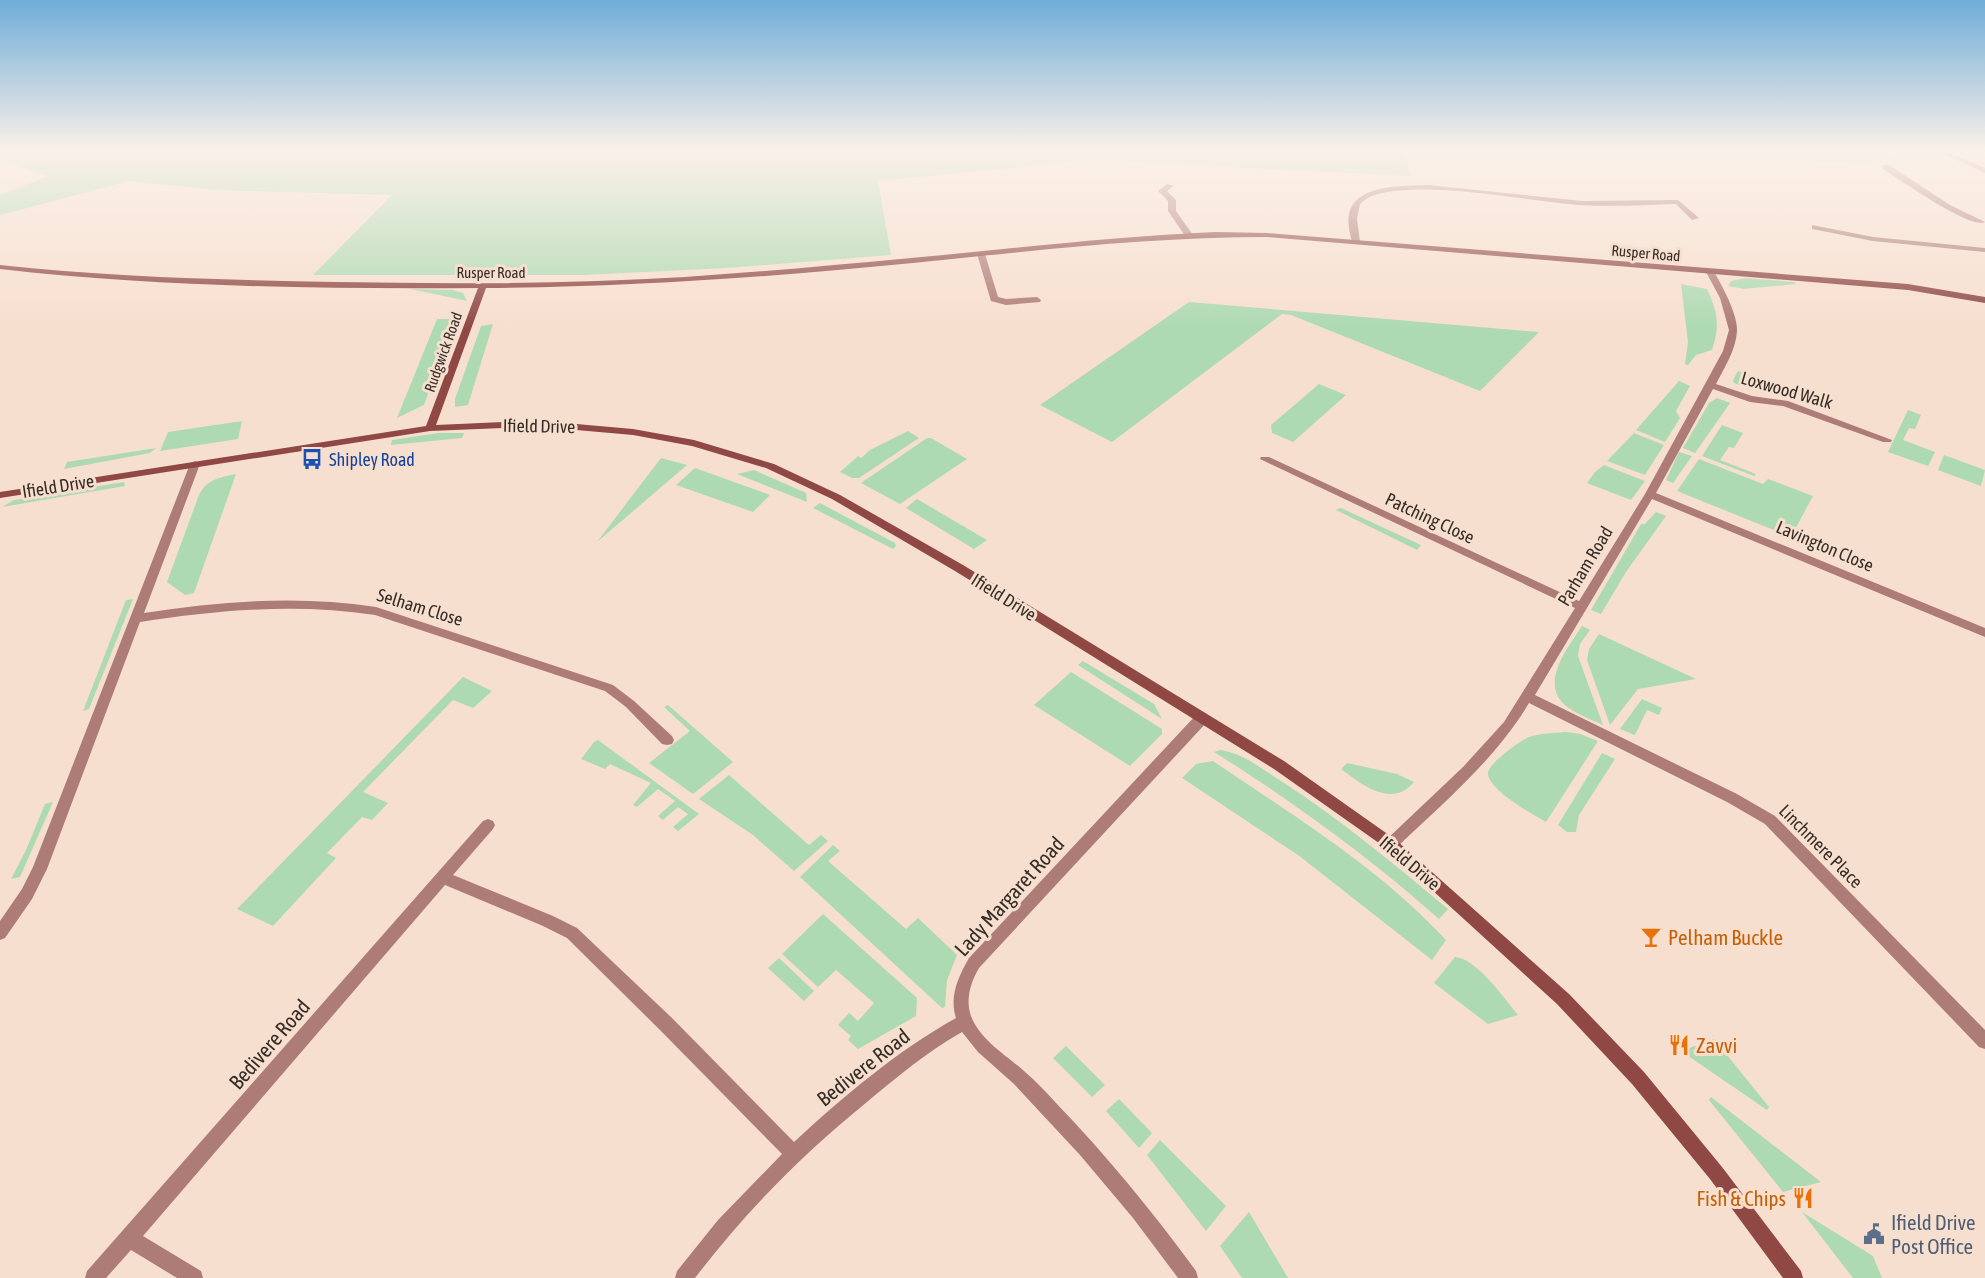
<svg xmlns="http://www.w3.org/2000/svg" width="1985" height="1278" viewBox="0 0 1985 1278" font-family="'Asap Condensed',sans-serif">
<rect width="100%" height="100%" fill="#f7dfcf"/>
<g fill="#aedab2">
<path d="M 0,150 L 1403,150 L 1412,176 L 1092,160 L 878,181 L 891,255 L 726,268 L 585,275 L 313,275 L 392,195 L 214,190 L 130,181 L 0,215 L 0,195 L 49,176 L 0,160 Z"/>
<path d="M 1794,150 L 1884,150 L 1896,159 L 1878,160 L 1873,163 L 1818,162 Z"/>
<path d="M 1745,278 L 1794,282 L 1796,284 L 1744,289 L 1728,286 L 1731,281 Z"/>
<path d="M 1681,284 L 1707,289 C 1718,312 1720,327 1712,350 L 1696,355 L 1688,365 L 1685,364 L 1688,342 Z"/>
<path d="M 410,289 L 453,290 L 463,293 L 467,301 Z"/>
<path d="M 1189,302 L 1539,332 L 1480,391 L 1291,315 L 1282,314 L 1112,442 L 1040,405 Z"/>
<path d="M 437,319 L 455,319 L 424,405 L 397,418 Z"/>
<path d="M 493,324 L 468,405 L 455,407 L 455,399 L 481,326 Z"/>
<path d="M 1738,371 L 1764,380 L 1758,389 L 1751,390 L 1734,383 L 1733,380 Z"/>
<path d="M 1679,381 L 1690,386 L 1676,411 L 1680,418 L 1665,442 L 1636,430 Z"/>
<path d="M 1319,384 L 1346,395 L 1293,442 L 1272,433 L 1271,425 Z"/>
<path d="M 1717,398 L 1730,403 L 1695,453 L 1683,448 L 1709,403 Z"/>
<path d="M 1908,410 L 1921,415 L 1915,429 L 1909,428 L 1903,440 L 1935,452 L 1928,466 L 1888,452 Z"/>
<path d="M 242,421 L 238,439 L 160,451 L 168,432 Z"/>
<path d="M 1722,425 L 1743,433 L 1734,448 L 1729,447 L 1720,460 L 1756,474 L 1754,476 L 1702,456 Z"/>
<path d="M 908,431 L 919,438 L 859,478 L 852,478 L 840,472 L 858,456 L 861,458 L 870,450 Z"/>
<path d="M 439,433 L 464,433 L 462,438 L 391,445 L 392,440 Z"/>
<path d="M 1634,433 L 1664,445 L 1645,475 L 1607,461 Z"/>
<path d="M 927,438 L 931,438 L 967,459 L 900,504 L 861,483 Z"/>
<path d="M 156,448 L 150,453 L 64,469 L 67,462 Z"/>
<path d="M 1679,452 L 1692,456 L 1673,483 L 1666,480 Z"/>
<path d="M 1944,455 L 1985,470 L 1981,486 L 1938,470 Z"/>
<path d="M 661,458 L 687,465 L 597,542 Z"/>
<path d="M 1699,459 L 1763,484 L 1768,479 L 1813,496 L 1791,537 L 1677,491 Z"/>
<path d="M 1604,465 L 1645,481 L 1631,500 L 1587,483 L 1595,472 Z"/>
<path d="M 695,468 L 770,495 L 753,512 L 676,485 Z"/>
<path d="M 754,470 L 806,493 L 807,502 L 737,474 Z"/>
<path d="M 236,474 L 194,593 L 185,595 L 167,582 L 199,495 C 206,480 220,477 236,474 Z"/>
<path d="M 124,482 L 125,486 L 2,507 L 14,500 Z"/>
<path d="M 917,499 L 987,540 L 974,549 L 906,508 Z"/>
<path d="M 820,503 L 895,543 L 896,546 L 893,549 L 813,508 Z"/>
<path d="M 1340,508 L 1343,509 L 1421,545 L 1417,550 L 1336,510 Z"/>
<path d="M 1656,512 L 1666,516 L 1626,572 L 1601,614 L 1591,610 L 1641,524 L 1645,524 Z"/>
<path d="M 133,599 L 89,709 L 83,711 L 126,600 Z"/>
<path d="M 1582,626 L 1590,630 L 1580,644 L 1578,656 L 1603,725 C 1592,720 1579,715 1569,708 C 1537,686 1567,649 1582,626 Z"/>
<path d="M 1599,634 L 1696,679 L 1638,689 L 1610,725 L 1587,660 L 1589,649 Z"/>
<path d="M 1083,661 L 1154,704 L 1162,719 L 1078,665 Z"/>
<path d="M 1071,672 L 1162,729 L 1162,734 L 1130,766 L 1034,705 Z"/>
<path d="M 463,677 L 492,691 L 473,708 L 453,700 L 363,792 L 388,803 L 372,820 L 362,817 L 327,853 L 336,858 L 273,926 L 237,909 Z"/>
<path d="M 1642,699 L 1662,708 L 1659,715 L 1647,710 L 1635,735 L 1620,729 Z"/>
<path d="M 668,705 L 733,762 L 693,794 L 649,763 L 690,731 L 664,707 Z"/>
<path d="M 1566,732 L 1580,734 L 1598,741 L 1546,822 C 1532,814 1490,791 1488,774 C 1487,764 1520,741 1529,737 C 1540,733 1555,733 1566,732 Z"/>
<path d="M 598,740 L 699,814 L 678,831 L 673,827 L 688,814 L 678,807 L 663,820 L 658,816 L 675,801 L 658,789 L 637,807 L 633,805 L 651,783 L 610,764 L 605,769 L 581,759 L 594,742 Z"/>
<path d="M 1220,750 C 1243,753 1262,769 1281,781 C 1340,819 1394,864 1448,909 L 1439,919 C 1369,857 1294,802 1214,752 Z"/>
<path d="M 1602,753 L 1615,759 L 1579,815 L 1576,832 L 1567,832 L 1558,825 Z"/>
<path d="M 1213,761 C 1294,816 1380,868 1446,940 L 1432,960 L 1298,855 L 1182,778 L 1196,764 Z"/>
<path d="M 1347,763 L 1397,774 L 1414,782 C 1392,809 1361,784 1341,769 Z"/>
<path d="M 729,775 L 809,845 L 821,835 L 828,841 L 794,871 L 753,835 L 699,799 Z"/>
<path d="M 53,802 L 20,877 L 11,879 L 26,850 L 45,804 Z"/>
<path d="M 833,845 L 840,851 L 828,861 L 906,929 L 918,918 L 957,955 L 947,980 L 945,1007 L 942,1008 L 800,877 Z"/>
<path d="M 823,914 L 917,998 L 916,1016 L 858,1049 L 848,1040 L 851,1036 L 838,1025 L 849,1013 L 858,1021 L 874,1003 L 836,970 L 818,987 L 782,954 Z"/>
<path d="M 1455,957 C 1476,958 1505,999 1518,1015 L 1488,1024 L 1434,983 Z"/>
<path d="M 779,958 L 814,991 L 804,1001 L 768,968 Z"/>
<path d="M 1714,1039 L 1769,1107 L 1767,1110 L 1681,1051 Z"/>
<path d="M 1066,1046 L 1105,1085 L 1092,1097 L 1053,1058 Z"/>
<path d="M 1711,1097 L 1821,1182 L 1783,1192 L 1709,1100 Z"/>
<path d="M 1119,1099 L 1152,1133 L 1139,1148 L 1106,1111 Z"/>
<path d="M 1160,1140 L 1226,1206 L 1206,1231 L 1147,1155 Z"/>
<path d="M 1249,1212 L 1288,1278 L 1242,1278 L 1220,1246 Z"/>
<path d="M 1802,1212 L 1873,1256 L 1882,1278 L 1853,1278 Z"/>
</g>
<g fill="none" stroke-linecap="round" stroke-linejoin="round">
<g fill="#ae7c77" fill-rule="evenodd">
<path d="M 1936,150 L 1944,150 L 1985,168 L 1985,173 Z"/>
<path d="M 1883,165 L 1889,165 L 1950,205 L 1985,222 C 1971,230 1899,179 1883,169 Z"/>
<path d="M 1167,184 L 1174,186 L 1167,191 L 1176,200 L 1176,211 L 1193,235 L 1192,237 L 1186,237 L 1168,211 L 1168,201 L 1158,191 Z"/>
<path d="M 1429,185 L 1582,201 L 1678,200 L 1699,218 L 1692,220 L 1676,204 C 1644,205 1612,207 1580,205 C 1535,203 1390,172 1360,204 L 1357,219 L 1360,242 L 1353,244 C 1332,185 1389,186 1429,185 Z"/>
<path d="M 1812,225 L 1873,237 L 1985,248 L 1985,252 L 1873,241 L 1812,229 Z"/>
<path d="M 978,252 L 985,254 L 998,297 L 1006,299 L 1037,297 L 1041,300 L 1040,302 L 1006,305 L 991,301 L 977,254 Z"/>
<path d="M 1707,270 L 1713,270 C 1722,285 1738,315 1737,331 C 1736,350 1724,368 1716,384 L 1752,396 L 1788,401 L 1892,440 L 1891,442 L 1883,442 L 1783,406 L 1750,402 L 1713,389 L 1656,493 L 1985,628 L 1985,637 L 1652,499 L 1535,695 L 1737,794 L 1775,816 L 1985,1030 L 1985,1049 L 1979,1047 L 1765,824 L 1727,802 L 1529,703 C 1495,760 1443,803 1396,848 L 1391,850 L 1386,848 L 1384,844 L 1386,840 L 1463,767 L 1504,722 L 1575,608 L 1260,459 L 1261,457 L 1269,457 L 1579,601 L 1645,494 L 1723,351 L 1729,330 L 1720,298 L 1706,272 Z"/>
<path d="M 195,461 L 200,464 L 144,613 C 222,601 298,595 376,607 L 613,685 L 634,701 L 672,736 L 674,740 L 672,744 L 667,745 L 662,744 L 626,707 L 605,691 L 375,615 C 296,603 219,610 140,622 L 47,869 L 32,899 L 5,938 L 0,940 L 0,921 L 22,889 L 33,867 L 190,464 Z"/>
<path d="M 1202,713 L 1207,714 L 1208,718 L 1207,722 L 979,968 C 971,982 965,999 971,1016 C 980,1040 1006,1055 1024,1071 C 1036,1081 1046,1092 1056,1103 C 1107,1156 1153,1212 1196,1271 L 1198,1278 L 1178,1278 L 1133,1218 L 1080,1155 L 1014,1084 L 978,1052 L 962,1032 C 928,1051 897,1077 867,1102 C 803,1154 745,1212 695,1278 L 675,1278 L 677,1271 L 718,1220 L 782,1154 L 660,1030 L 567,938 L 543,926 L 445,885 L 143,1236 L 201,1271 L 203,1278 L 177,1278 L 131,1250 L 106,1278 L 85,1278 L 87,1271 L 483,821 L 488,819 L 493,821 L 495,825 L 493,829 L 453,875 L 553,916 L 577,928 L 672,1018 L 794,1142 C 844,1096 897,1051 956,1018 C 949,997 958,977 969,958 L 1197,714 Z"/>
</g>
<path fill="#8f4844" fill-rule="evenodd" d="M 1216,232 L 1267,233 L 1908,284 L 1985,297 L 1985,303 L 1908,290 L 1267,237 C 1148,237 1031,251 913,263 C 771,277 629,287 486,288 L 436,425 L 503,422 L 565,423 L 633,429 L 694,440 L 774,464 L 840,495 L 963,565 L 1284,761 L 1396,840 L 1569,994 L 1644,1072 L 1722,1167 L 1801,1271 L 1803,1278 L 1783,1278 L 1710,1179 L 1632,1084 L 1557,1004 L 1386,848 L 1274,769 L 955,571 L 832,499 L 766,468 L 692,446 L 633,435 L 565,429 L 503,428 L 430,431 L 0,498 L 0,492 L 426,426 L 478,288 C 319,289 158,287 0,269 L 0,265 C 112,277 224,280 336,282 C 453,284 569,284 685,277 C 760,272 836,265 911,258 C 1013,249 1114,236 1216,232 Z"/>
</g>
<linearGradient id="sky" x2="0" y2="1"><stop stop-color="#70add8"/><stop offset="0.46" stop-color="#fbf1e9"/><stop offset="1" stop-color="#fbf1e9" stop-opacity="0"/></linearGradient>
<rect width="1985" height="328" fill="url(#sky)"/>
<defs>
<symbol id="bus-bare" viewBox="-9 -9 18 18"><path d="M-5-6H5V4H4V6H2V4H-2V6H-4V4H-5ZM-3.5-4V0h7V-4ZM-3.5 1.2v1.5H-2V1.2ZM2 1.2v1.5H3.5V1.2Z" fill="#1a4fb4" stroke="#f7dfcf" stroke-width="2.5" paint-order="stroke"/></symbol>
<symbol id="bar-bare" viewBox="-9 -9 18 18"><path d="M-6-5H6L.8 .8V4.5H3.5V6h-7V4.5H-.8V.8Z" fill="#e8710a" stroke="#f7dfcf" stroke-width="2.5" paint-order="stroke"/></symbol>
<symbol id="restaurant-bare" viewBox="-9 -9 18 18"><path d="M-5-6h1v4h1v-4h1v4h1v-4h1v5L-1.5 .5V6h-2V.5L-5-1ZM5-6V6H3V1.5H1.5Q1.5-4 5-6Z" fill="#e8710a" stroke="#f7dfcf" stroke-width="2.5" paint-order="stroke"/></symbol>
<symbol id="civic-bare" viewBox="-9 -9 18 18"><path d="M-.6-6.5H3V-4.5H.6V-3L4-1V1h2V6H-6V1h2V-1L-.6-3ZM-1.2 2.5V6h2.4V2.5Z" fill="#5c6f8a" stroke="#f7dfcf" stroke-width="2.5" paint-order="stroke"/></symbol>
</defs>
<g fill-rule="evenodd">
<use href="#bus-bare" x="297" y="444" width="30" height="30"/>
<use href="#bar-bare" x="1636" y="922" width="30" height="30"/>
<use href="#restaurant-bare" x="1664" y="1030" width="30" height="30"/>
<use href="#restaurant-bare" x="1788" y="1183" width="30" height="30"/>
<use href="#civic-bare" x="1859" y="1219" width="30" height="30"/>
</g>
<g text-anchor="middle" dominant-baseline="central" stroke-width="6" stroke-linejoin="round" paint-order="stroke">
<g font-size="15" fill="#352c26" stroke="#f7dfcf">
<text transform="translate(1646 253) rotate(5)">Rusper Road</text>
<text x="491" y="272">Rusper Road</text>
<text transform="translate(443 352) rotate(-70)">Rudgwick Road</text>
</g>
<g font-size="18" fill="#352c26" stroke="#f7dfcf">
<text transform="translate(1787 390) rotate(16)">Loxwood Walk</text>
<text transform="translate(539 426) rotate(1)">Ifield Drive</text>
<text transform="translate(58 486) rotate(-9)">Ifield Drive</text>
<text transform="translate(1430 518) rotate(25)">Patching Close</text>
<text transform="translate(1825 546) rotate(23)">Lavington Close</text>
<text transform="translate(1585 566) rotate(-59)">Parham Road</text>
<text transform="translate(1004 597) rotate(32)">Ifield Drive</text>
<text transform="translate(420 607) rotate(17)">Selham Close</text>
<text transform="translate(1821 846) rotate(45)">Linchmere Place</text>
<text transform="translate(1410 863) rotate(40)">Ifield Drive</text>
</g>
<g font-size="18" fill="#164399" stroke="#f7dfcf" text-anchor="start">
<text x="329" y="459">Shipley Road</text>
</g>
<g font-size="21" fill="#352c26" stroke="#f7dfcf">
<text transform="translate(1009 896) rotate(-48)">Lady Margaret Road</text>
<text transform="translate(269 1044) rotate(-49)">Bedivere Road</text>
<text transform="translate(863 1067) rotate(-38)">Bedivere Road</text>
</g>
<g font-size="21" fill="#c56008" stroke="#f7dfcf" text-anchor="start">
<text x="1668" y="937">Pelham Buckle</text>
<text x="1696" y="1045">Zavvi</text>
<text x="1786" y="1198" text-anchor="end">Fish &amp; Chips</text>
</g>
<g font-size="21" fill="#4e5e75" stroke="#f7dfcf" text-anchor="start">
<text x="1891" y="1222">Ifield Drive<tspan x="1891" dy="24">Post Office</tspan></text>
</g>
</g>
</svg>
